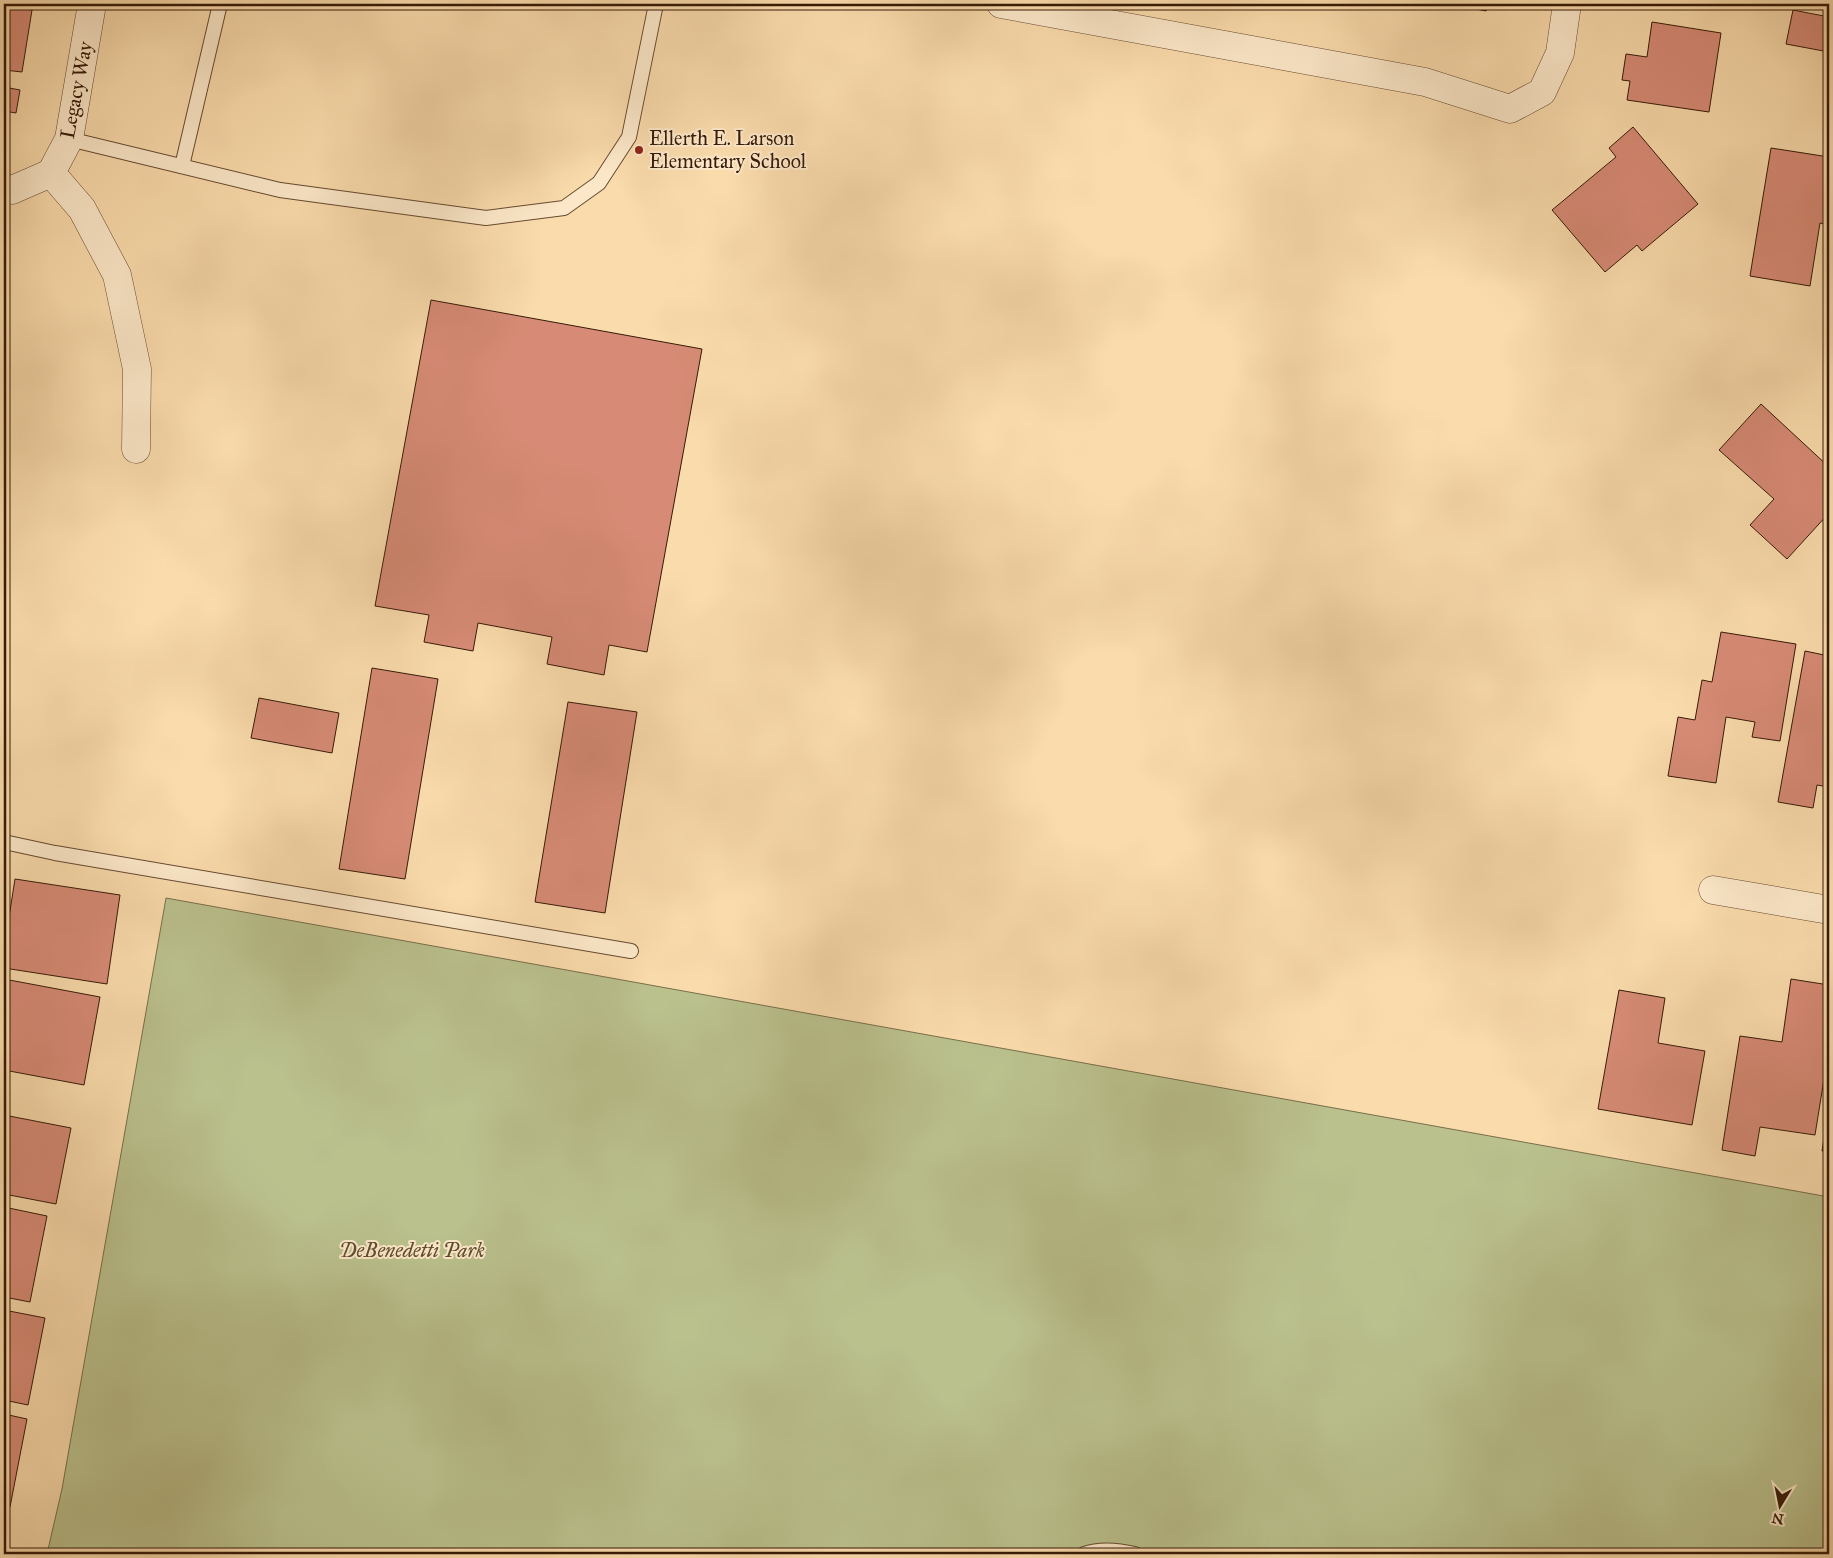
<svg xmlns="http://www.w3.org/2000/svg" width="1833" height="1558" viewBox="0 0 1833 1558" font-family="'IM FELL Great Primer',serif">
<rect width="100%" height="100%" fill="#fadbac"/>
<filter id="stains"><feTurbulence type="fractalNoise" baseFrequency=".004" numOctaves="4"/><feColorMatrix values="0 0 0 0 .2 0 0 0 0 .09 0 0 0 0 .02 0 0 0 .5 -.17"/></filter>
<radialGradient id="worn" r=".72"><stop offset=".6" stop-color="#630" stop-opacity="0"/><stop offset="1" stop-color="#630" stop-opacity=".3"/></radialGradient>
<path fill="#bac18d" stroke="#786e4a" d="M 166,898 L 1829,1197 L 1829,1554 L 47,1554 L 62,1489 Z"/>
<g fill="#d78b76" stroke="#361a07">
<path d="M 1450,4 L 1488,4 L 1486,11 Z"/>
<path d="M 1725,4 L 1741,4 L 1740,7 Z"/>
<path d="M 4,6 L 32,10 L 22,72 L 4,70 Z"/>
<path d="M 1793,10 L 1829,17 L 1829,52 L 1786,44 Z"/>
<path d="M 1652,22 L 1721,33 L 1709,112 L 1627,100 L 1630,81 L 1622,80 L 1626,54 L 1647,57 Z"/>
<path d="M 4,87 L 20,90 L 16,113 L 4,111 Z"/>
<path d="M 1633,127 L 1698,204 L 1642,251 L 1637,245 L 1605,272 L 1552,210 L 1616,157 L 1609,148 Z"/>
<path d="M 1771,148 L 1829,157 L 1829,225 L 1820,223 L 1810,286 L 1750,276 Z"/>
<path d="M 431,300 L 702,349 L 647,652 L 609,645 L 604,675 L 547,664 L 552,637 L 478,623 L 473,651 L 424,642 L 429,615 L 375,606 Z"/>
<path d="M 1761,404 L 1829,467 L 1829,513 L 1787,559 L 1750,525 L 1774,499 L 1719,450 Z"/>
<path d="M 1721,632 L 1796,644 L 1780,741 L 1752,737 L 1755,722 L 1726,717 L 1716,783 L 1668,776 L 1678,717 L 1695,720 L 1702,680 L 1712,682 Z"/>
<path d="M 1805,651 L 1829,656 L 1829,787 L 1817,785 L 1813,808 L 1778,802 Z"/>
<path d="M 372,668 L 438,679 L 405,879 L 339,869 Z"/>
<path d="M 259,698 L 339,713 L 332,753 L 251,738 Z"/>
<path d="M 568,702 L 637,712 L 605,913 L 535,902 Z"/>
<path d="M 15,879 L 120,895 L 107,984 L 4,968 L 4,949 Z"/>
<path d="M 4,979 L 100,997 L 84,1085 L 4,1070 Z"/>
<path d="M 1791,979 L 1829,985 L 1829,1048 L 1815,1135 L 1760,1127 L 1755,1156 L 1722,1150 L 1740,1036 L 1782,1042 Z"/>
<path d="M 1619,990 L 1665,998 L 1658,1043 L 1705,1051 L 1692,1125 L 1598,1109 Z"/>
<path d="M 1829,1106 L 1829,1152 L 1822,1151 Z"/>
<path d="M 4,1115 L 71,1128 L 56,1204 L 4,1194 Z"/>
<path d="M 4,1207 L 47,1216 L 30,1302 L 4,1297 Z"/>
<path d="M 4,1310 L 45,1318 L 28,1405 L 4,1400 Z"/>
<path d="M 4,1414 L 27,1419 L 10,1507 L 4,1505 Z"/>
</g>
<g fill="none" stroke-linecap="round" stroke-linejoin="round">
<defs>
<g id="lane">
<path d="M 69,139 L 280,190 L 486,218 L 564,208 L 599,183 L 629,137 L 656,4"/>
<path d="M 182,166 L 220,4"/>
<path d="M 4,842 L 55,853 L 631,951"/>
<path d="M 1084,1554 C 1101,1548 1118,1550 1135,1554"/>
</g>
<g id="street">
<path d="M 1001,4 L 1425,82 L 1510,109 L 1542,92 L 1560,53 L 1567,4"/>
<path d="M 51,173 L 82,209 L 117,275 L 137,369 L 136,449"/>
<path d="M 51,173 L 69,139 L 92,4"/>
<path d="M 4,188 L 12,190 L 51,173"/>
<path d="M 1713,890 L 1829,910"/>
</g>
</defs>
<use href="#lane" stroke="#674a30" stroke-width="16"/>
<use href="#street" stroke="#674a30" stroke-width="29"/>
<use href="#lane" stroke="#fce8c9" stroke-width="14"/>
<use href="#street" stroke="#fce8c9" stroke-width="28"/>
</g>
<circle fill="#8f2418" stroke="#fce8c9" stroke-width="2" cx="639" cy="150" r="5"/>
<g text-anchor="middle" dominant-baseline="central" stroke-width="4" stroke-linejoin="round" paint-order="stroke">
<g font-size="20" fill="#361a07" stroke="#fce8c9">
<text transform="translate(76 90) rotate(-79)">Legacy Way</text>
</g>
<g font-size="20" fill="#361a07" stroke="#fce8c9" text-anchor="start">
<text x="649" y="138">Ellerth E. Larson<tspan x="649" dy="23">Elementary School</tspan></text>
</g>
<g font-size="20" font-style="italic" fill="#5e4c2f" stroke="#fce8c9">
<text x="412" y="1250">DeBenedetti Park</text>
</g>
</g>
<rect width="1833" height="1558" fill="none" stroke="#fadbac" stroke-width="20"/>
<rect x="5" y="5" width="1823" height="1548" fill="none" stroke="#361a07" stroke-width="2.5"/>
<rect x="10" y="10" width="1813" height="1538" fill="none" stroke="#361a07"/>
<g transform="translate(1780 1506) rotate(190)" stroke="#fce8c9" stroke-width="4" paint-order="stroke">
<path d="M0-4L9 19L0 12L-9 19Z" fill="#361a07"/>
<text y="-8" font-size="14" font-weight="bold" text-anchor="middle" fill="#361a07">N</text>
</g>
<rect width="100%" height="100%" filter="url(#stains)"/>
<rect width="100%" height="100%" fill="url(#worn)"/>
</svg>
